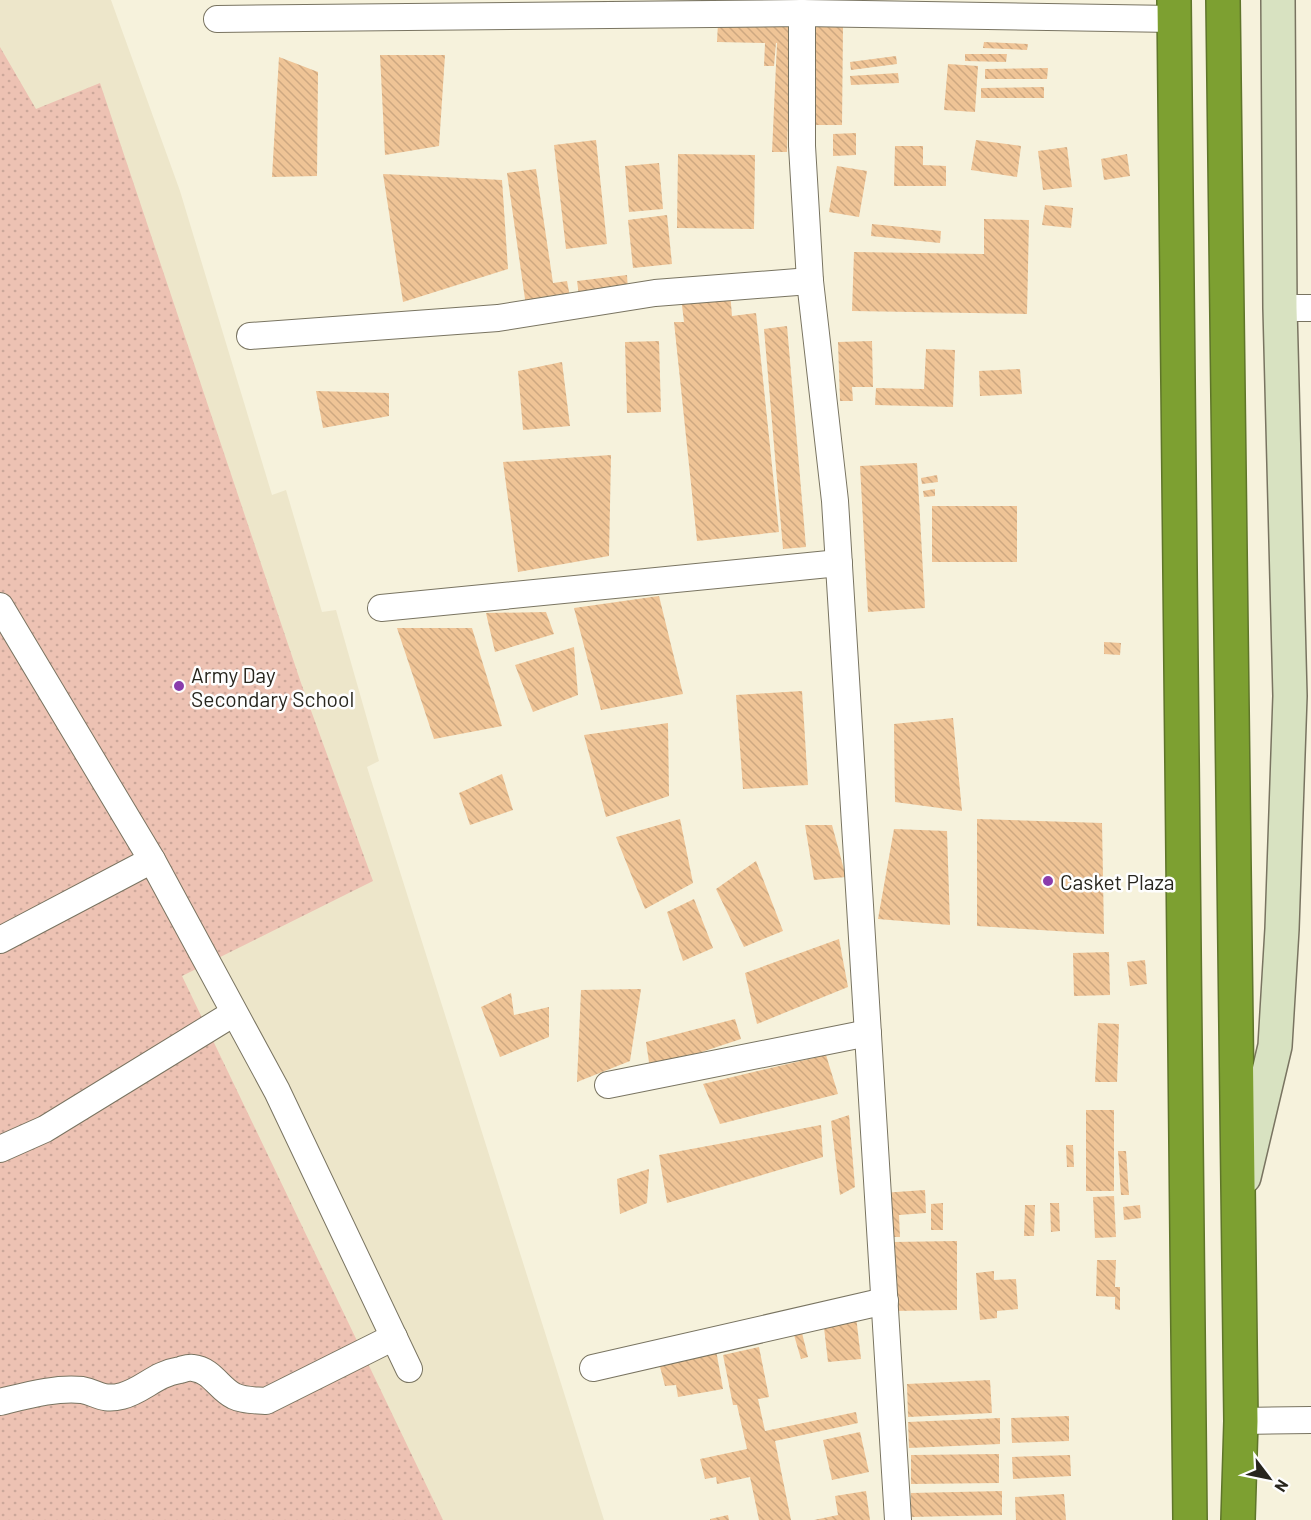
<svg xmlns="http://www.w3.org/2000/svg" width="1311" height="1520" viewBox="0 0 1311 1520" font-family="Barlow,sans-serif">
<defs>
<pattern id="grass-dots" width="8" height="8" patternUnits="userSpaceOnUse" patternTransform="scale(1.5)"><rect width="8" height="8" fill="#edc2b3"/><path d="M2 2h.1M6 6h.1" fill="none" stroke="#cba79a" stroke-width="1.8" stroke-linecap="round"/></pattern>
<pattern id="building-back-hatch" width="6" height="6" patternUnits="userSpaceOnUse" patternTransform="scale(1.5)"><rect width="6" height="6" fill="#efc496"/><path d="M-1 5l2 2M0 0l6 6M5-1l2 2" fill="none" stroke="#cda881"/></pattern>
</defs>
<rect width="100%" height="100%" fill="#f6f2dc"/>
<path fill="#ede6ca" d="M 0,0 L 111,0 L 180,191 L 272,495 L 286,490 L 322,612 L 336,610 L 379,761 L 367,767 L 604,1520 L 0,1520 Z"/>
<path fill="url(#grass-dots)" d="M 0,47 L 36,109 L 100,83 L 301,683 L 373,881 L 182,976 L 443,1520 L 0,1520 Z"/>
<g fill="url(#building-back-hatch)">
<path d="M 718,23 L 791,24 L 787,152 L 772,152 L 777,43 L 776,43 L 774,66 L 764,66 L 765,43 L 717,42 Z"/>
<path d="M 811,26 L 843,26 L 842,125 L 810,125 Z"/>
<path d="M 984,42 L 1028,44 L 1027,50 L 983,48 Z"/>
<path d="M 965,54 L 1007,54 L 1006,62 L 965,61 Z"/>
<path d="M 380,55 L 445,55 L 439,146 L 385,155 Z"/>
<path d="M 896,56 L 897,64 L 851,70 L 850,62 Z"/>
<path d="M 279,57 L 318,72 L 317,176 L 272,177 Z"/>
<path d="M 948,64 L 978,66 L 975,112 L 944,110 Z"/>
<path d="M 1048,68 L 1047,79 L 985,79 L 985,69 Z"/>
<path d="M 898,73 L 899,83 L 851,85 L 850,76 Z"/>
<path d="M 1044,87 L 1044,98 L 981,98 L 981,88 Z"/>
<path d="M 856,133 L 856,155 L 833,156 L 833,134 Z"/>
<path d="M 596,140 L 607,244 L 566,249 L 554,145 Z"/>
<path d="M 976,140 L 1021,146 L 1017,177 L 971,170 Z"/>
<path d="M 895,146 L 923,146 L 923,165 L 946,166 L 946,186 L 894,186 Z"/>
<path d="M 1067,147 L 1072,187 L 1043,190 L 1038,151 Z"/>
<path d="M 678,154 L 755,155 L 754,229 L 677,228 Z"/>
<path d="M 1127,154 L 1130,176 L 1104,180 L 1101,159 Z"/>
<path d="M 659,163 L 663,209 L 629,212 L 625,166 Z"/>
<path d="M 837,166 L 867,171 L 859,217 L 829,212 Z"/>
<path d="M 536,169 L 553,283 L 567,281 L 570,297 L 526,306 L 507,173 Z"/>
<path d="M 383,174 L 502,180 L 508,269 L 403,302 Z"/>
<path d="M 1045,205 L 1073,208 L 1071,228 L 1042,225 Z"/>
<path d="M 667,215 L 672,264 L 633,268 L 628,220 Z"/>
<path d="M 984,219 L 1029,220 L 1027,314 L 852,311 L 854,252 L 984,254 Z"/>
<path d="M 872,224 L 941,231 L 940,243 L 871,236 Z"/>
<path d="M 627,275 L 628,290 L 579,296 L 577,281 Z"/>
<path d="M 730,292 L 732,316 L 756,313 L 779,532 L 697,541 L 674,322 L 684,322 L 681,297 Z"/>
<path d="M 787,326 L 806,547 L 783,549 L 764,329 Z"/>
<path d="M 659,341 L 661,412 L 627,413 L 625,342 Z"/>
<path d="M 872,341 L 873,387 L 852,387 L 853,401 L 840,401 L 838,342 Z"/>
<path d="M 926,349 L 955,350 L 953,407 L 875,405 L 876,388 L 924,389 Z"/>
<path d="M 562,362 L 570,426 L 523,430 L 518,371 Z"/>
<path d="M 1020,369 L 1022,394 L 980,396 L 979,371 Z"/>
<path d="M 316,391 L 389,393 L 389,416 L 323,428 Z"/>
<path d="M 611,455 L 609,556 L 518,572 L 503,462 Z"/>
<path d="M 917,463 L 925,608 L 868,612 L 860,466 Z"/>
<path d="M 937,475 L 938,482 L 922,484 L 921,478 Z"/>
<path d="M 935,489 L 935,496 L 924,497 L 923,491 Z"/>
<rect x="932" y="506" width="85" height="56"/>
<path d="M 659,596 L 683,694 L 601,710 L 574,608 Z"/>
<path d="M 546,612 L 554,634 L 495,652 L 486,613 Z"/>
<path d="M 397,628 L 472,628 L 502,726 L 434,739 Z"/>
<path d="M 1104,642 L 1121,643 L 1120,655 L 1104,654 Z"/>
<path d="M 574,647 L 578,695 L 533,712 L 515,665 Z"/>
<path d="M 802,691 L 808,785 L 743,789 L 736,695 Z"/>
<path d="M 953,718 L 962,811 L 895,802 L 894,724 Z"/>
<path d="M 668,723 L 669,796 L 606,817 L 584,735 Z"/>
<path d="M 502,774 L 513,810 L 470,825 L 459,793 Z"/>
<path d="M 680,819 L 693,883 L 645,909 L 616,837 Z"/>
<path d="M 977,819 L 1102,823 L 1104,934 L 977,926 Z"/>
<path d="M 805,825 L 832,825 L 846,877 L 814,880 Z"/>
<path d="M 894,829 L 947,831 L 950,925 L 878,919 Z"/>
<path d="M 756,861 L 783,931 L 744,947 L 716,889 Z"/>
<path d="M 694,899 L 713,948 L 683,961 L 667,912 Z"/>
<path d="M 839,939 L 848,987 L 757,1024 L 745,973 Z"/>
<path d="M 1109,952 L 1110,995 L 1074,996 L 1073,953 Z"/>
<path d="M 1145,960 L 1147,984 L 1130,986 L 1127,962 Z"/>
<path d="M 641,989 L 630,1061 L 577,1082 L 581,990 Z"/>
<path d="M 511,993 L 514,1015 L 549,1007 L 549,1037 L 500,1057 L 481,1007 Z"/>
<path d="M 735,1019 L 741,1039 L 650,1069 L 646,1042 Z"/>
<path d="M 1098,1023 L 1119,1024 L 1117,1082 L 1095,1082 Z"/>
<path d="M 826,1055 L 838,1094 L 720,1124 L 703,1084 Z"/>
<rect x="1086" y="1110" width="28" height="81"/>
<path d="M 849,1115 L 855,1187 L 840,1195 L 831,1121 Z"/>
<path d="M 821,1125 L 823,1157 L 667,1203 L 659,1155 Z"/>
<path d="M 1066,1145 L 1073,1145 L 1074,1167 L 1067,1167 Z"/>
<path d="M 1118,1151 L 1126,1151 L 1129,1195 L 1121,1195 Z"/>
<path d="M 649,1169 L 647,1203 L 620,1214 L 617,1179 Z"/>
<path d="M 925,1190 L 926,1213 L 899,1215 L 900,1237 L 884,1237 L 882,1193 Z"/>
<path d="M 1114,1196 L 1116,1237 L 1095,1238 L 1093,1197 Z"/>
<path d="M 943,1203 L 943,1230 L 931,1230 L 931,1204 Z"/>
<path d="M 1050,1203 L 1059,1203 L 1060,1231 L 1051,1232 Z"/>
<path d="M 1025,1205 L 1035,1205 L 1034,1236 L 1024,1236 Z"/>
<path d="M 1140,1205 L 1141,1218 L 1124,1220 L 1123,1207 Z"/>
<path d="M 957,1241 L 957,1310 L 893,1311 L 893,1242 Z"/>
<path d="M 1097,1260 L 1116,1260 L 1115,1287 L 1120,1287 L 1120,1310 L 1115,1309 L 1115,1297 L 1096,1296 Z"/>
<path d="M 994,1271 L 994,1280 L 1016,1279 L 1018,1309 L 997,1311 L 997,1318 L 980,1320 L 976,1273 Z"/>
<path d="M 856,1316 L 861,1359 L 828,1362 L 823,1319 Z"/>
<path d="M 802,1333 L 808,1357 L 801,1359 L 794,1335 Z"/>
<path d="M 759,1347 L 769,1397 L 758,1399 L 765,1431 L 856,1412 L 858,1423 L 775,1441 L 791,1520 L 759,1520 L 750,1477 L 717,1484 L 716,1477 L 705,1479 L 700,1459 L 747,1449 L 737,1405 L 733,1405 L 723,1355 Z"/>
<path d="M 716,1350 L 723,1389 L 678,1397 L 676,1385 L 665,1386 L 659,1363 Z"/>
<path d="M 990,1380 L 992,1413 L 908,1417 L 907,1384 Z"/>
<path d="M 1069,1416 L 1069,1441 L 1012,1443 L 1011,1418 Z"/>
<path d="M 1000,1418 L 1000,1444 L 909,1448 L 908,1422 Z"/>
<path d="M 860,1432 L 869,1472 L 832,1480 L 823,1440 Z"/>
<path d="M 999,1454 L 999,1483 L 911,1484 L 911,1455 Z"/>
<path d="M 1070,1455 L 1071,1476 L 1013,1479 L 1012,1457 Z"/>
<path d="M 866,1491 L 870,1520 L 814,1520 L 838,1515 L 835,1496 Z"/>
<path d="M 1002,1491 L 1002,1515 L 911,1517 L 911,1493 Z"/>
<path d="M 1064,1494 L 1066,1520 L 1016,1520 L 1015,1497 Z"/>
<path d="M 728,1515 L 729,1520 L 710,1520 L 710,1519 Z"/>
</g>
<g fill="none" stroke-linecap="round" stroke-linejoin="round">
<defs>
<g id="street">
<path d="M 802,13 L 802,146 L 810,281 L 835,501 L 898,1520"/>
<path d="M 217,19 L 802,13 L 1174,19"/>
<path d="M 1280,308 L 1311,308"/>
<path d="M 250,336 L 498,318 L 655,293 L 810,281"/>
<path d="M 0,606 L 152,860 L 277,1091 L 409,1369"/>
<path d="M 381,608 L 839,563"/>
<path d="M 0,940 L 152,860"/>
<path d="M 608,1085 L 868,1033"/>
<path d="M 0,1149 L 45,1129 L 234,1013"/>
<path d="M 593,1368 L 885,1301"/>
<path d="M 0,1402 C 25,1396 56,1387 82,1390 C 98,1393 102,1401 122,1396 C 144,1390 155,1374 180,1370 C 184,1369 189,1367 193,1368 C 212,1370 219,1389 234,1396 C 244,1401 255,1400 266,1401 L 394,1337"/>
<path d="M 1241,1421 L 1311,1420"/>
</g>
<path id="secondary" d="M 1244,1177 L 1275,1046 L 1282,929 L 1290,696 L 1280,308 L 1278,0"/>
<g id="highway">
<path d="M 1174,0 L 1190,1520"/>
<path d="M 1223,0 L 1241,1421 L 1238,1520"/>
</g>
</defs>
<use href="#street" stroke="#797461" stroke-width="28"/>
<use href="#secondary" stroke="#797461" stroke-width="36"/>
<use href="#highway" stroke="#5f752a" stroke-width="36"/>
<use href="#street" stroke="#fff" stroke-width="26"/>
<use href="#secondary" stroke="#d8e2c1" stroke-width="33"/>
<use href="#highway" stroke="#7da031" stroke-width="33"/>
</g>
<g fill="#8a3cac" stroke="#fefefe" stroke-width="2">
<circle cx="179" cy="686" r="6"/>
<circle cx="1048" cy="881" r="6"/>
</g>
<g text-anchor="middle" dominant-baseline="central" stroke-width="5" stroke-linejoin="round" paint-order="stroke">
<g font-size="21" fill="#27251d" stroke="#fefefe" text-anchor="start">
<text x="191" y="674">Army Day<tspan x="191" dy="24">Secondary School</tspan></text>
<text x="1060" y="881">Casket Plaza</text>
</g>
</g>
<g transform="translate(1269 1478) rotate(122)" stroke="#fefefe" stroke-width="4.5" paint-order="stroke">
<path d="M0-4.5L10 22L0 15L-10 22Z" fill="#27251d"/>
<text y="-9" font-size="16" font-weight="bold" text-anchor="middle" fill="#27251d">N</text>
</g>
</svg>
